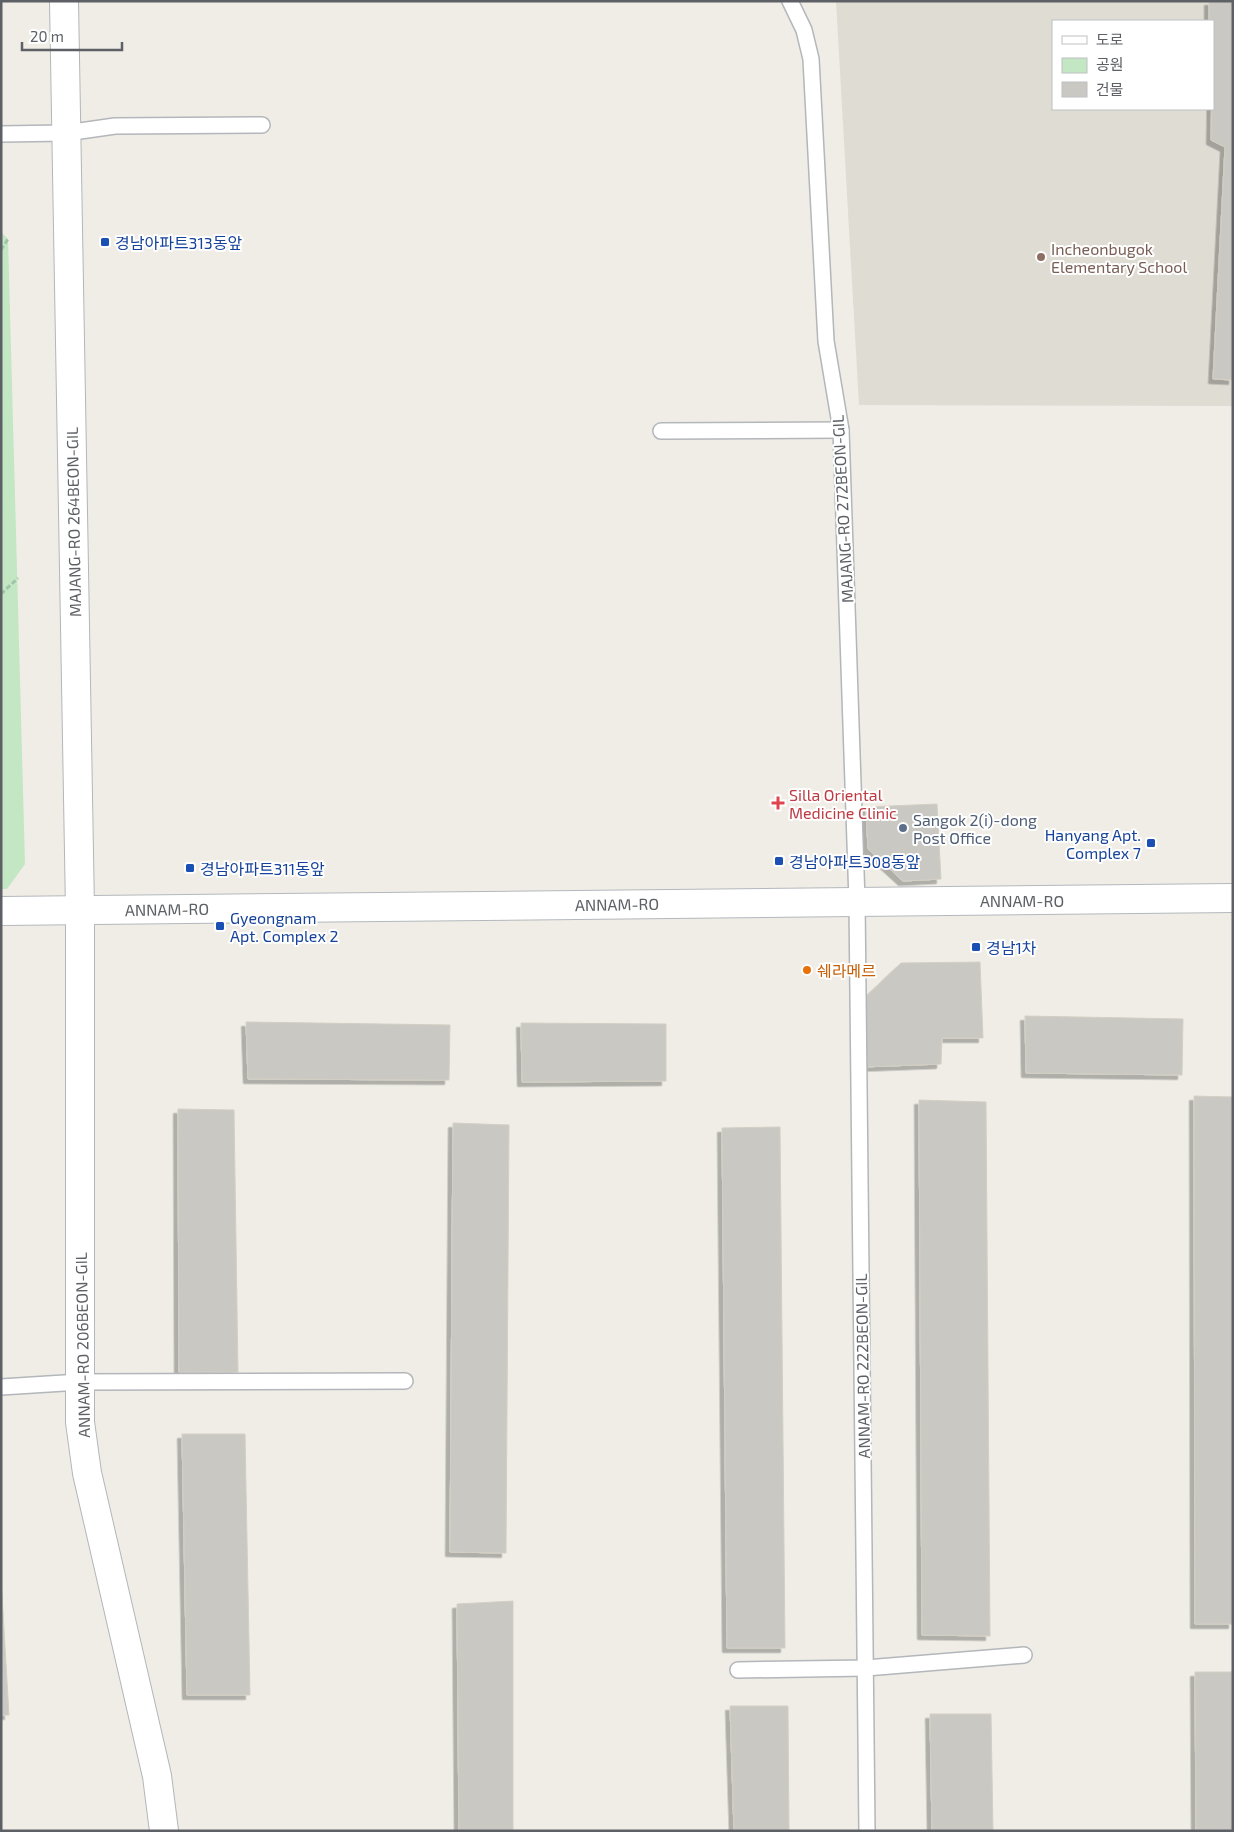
<svg xmlns="http://www.w3.org/2000/svg" width="1234" height="1832" viewBox="0 0 1234 1832" font-family="'Exo 2','Noto Sans KR',sans-serif">
<defs>
<filter id="shadow"><feDropShadow dx="-4.5" dy="4.5" stdDeviation="0" flood-color="#0004"/></filter>
</defs>
<rect width="100%" height="100%" fill="#efede6"/>
<path fill="#dfdcd4" fill-rule="evenodd" d="M 836,1 L 1233,1 L 1233,406 L 859,405 ZM 1053,21 L 1213,21 L 1213,109 L 1053,109 Z"/>
<path fill="#c3e6c3" d="M 1,232 L 8,239 L 25,864 L 7,889 L 1,889 Z"/>
<g fill="#cac8c3" stroke="#d4cfc4" filter="url(#shadow)">
<path d="M 1209,1 L 1233,1 L 1233,380 L 1213,379 L 1225,147 L 1211,140 L 1213,21 L 1209,21 Z"/>
<path d="M 937,804 L 941,879 L 903,881 L 868,849 L 866,807 Z"/>
<path d="M 980,962 L 983,1038 L 942,1038 L 941,1064 L 862,1067 L 862,1000 L 901,963 Z"/>
<path d="M 1025,1016 L 1183,1019 L 1182,1075 L 1026,1073 Z"/>
<path d="M 246,1022 L 450,1025 L 449,1080 L 248,1079 Z"/>
<path d="M 521,1023 L 666,1024 L 666,1081 L 522,1082 Z"/>
<path d="M 1194,1096 L 1233,1097 L 1233,1624 L 1195,1624 Z"/>
<path d="M 919,1100 L 986,1102 L 990,1636 L 922,1635 Z"/>
<path d="M 178,1109 L 234,1110 L 238,1372 L 179,1372 Z"/>
<path d="M 453,1123 L 509,1125 L 506,1553 L 450,1552 Z"/>
<path d="M 780,1127 L 785,1648 L 727,1648 L 722,1128 Z"/>
<path d="M 182,1434 L 245,1434 L 250,1695 L 187,1695 Z"/>
<path d="M 1,1578 L 9,1715 L 1,1715 Z"/>
<path d="M 513,1601 L 513,1831 L 459,1831 L 457,1604 Z"/>
<path d="M 1195,1672 L 1233,1672 L 1233,1831 L 1196,1831 Z"/>
<path d="M 730,1706 L 788,1706 L 789,1831 L 734,1831 Z"/>
<path d="M 930,1714 L 991,1714 L 993,1831 L 932,1831 Z"/>
</g>
<g fill="none" stroke-linecap="round" stroke-linejoin="round">
<defs>
<g id="lane">
<path d="M 790,1 L 804,30 L 811,59 L 826,341 L 841,430 L 857,901 L 867,1831"/>
<path d="M 1,134 L 66,133 L 115,126 L 262,125"/>
<path d="M 661,431 L 841,430"/>
<path d="M 1,1387 L 80,1382 L 405,1381"/>
<path d="M 738,1670 L 866,1668 L 1024,1655"/>
</g>
<path id="street" d="M 64,1 L 80,910 L 80,1422 L 87,1473 L 157,1776 L 164,1831"/>
<path id="secondary" d="M 1,911 L 1233,898"/>
</defs>
<use href="#lane" stroke="#b3b6ba" stroke-width="18"/>
<use href="#street" stroke="#b3b6ba" stroke-width="30"/>
<use href="#secondary" stroke="#b4b8bd" stroke-width="30"/>
<g stroke="#9dc6a8" stroke-width="3" stroke-dasharray="5 2.5" stroke-linecap="butt">
<path d="M 1,250 L 8,239"/>
<path d="M 1,594 L 18,578"/>
</g>
<use href="#lane" stroke="#fff" stroke-width="15"/>
<use href="#street" stroke="#fff" stroke-width="28"/>
<use href="#secondary" stroke="#fff" stroke-width="28"/>
</g>
<g fill="#1a4fb4" stroke="#fff" stroke-width="2">
<rect x="100" y="237" width="10" height="10" rx="2.5"/>
<rect x="1146" y="838" width="10" height="10" rx="2.5"/>
<rect x="774" y="856" width="10" height="10" rx="2.5"/>
<rect x="185" y="863" width="10" height="10" rx="2.5"/>
<rect x="215" y="921" width="10" height="10" rx="2.5"/>
<rect x="971" y="942" width="10" height="10" rx="2.5"/>
</g>
<circle fill="#8d6e63" stroke="#fff" stroke-width="2" cx="1041" cy="257" r="5"/>
<path fill="#e0444e" stroke="#fff" stroke-width="2" d="M775.5 795.5h5v5h5v5h-5v5h-5v-5h-5v-5h5z"/>
<circle fill="#5c6f8a" stroke="#fff" stroke-width="2" cx="903" cy="828" r="5"/>
<circle fill="#e8710a" stroke="#fff" stroke-width="2" cx="807" cy="970" r="5"/>
<g text-anchor="middle" dominant-baseline="central" stroke-width="4" stroke-linejoin="round" paint-order="stroke">
<g font-size="16" fill="#164399" stroke="#fff" text-anchor="start">
<text x="115" y="242">경남아파트313동앞</text>
<text x="1141" y="834" text-anchor="end">Hanyang Apt.<tspan x="1141" dy="18">Complex 7</tspan></text>
<text x="789" y="861">경남아파트308동앞</text>
<text x="200" y="868">경남아파트311동앞</text>
<text x="230" y="917">Gyeongnam<tspan x="230" dy="18">Apt. Complex 2</tspan></text>
<text x="986" y="947">경남1차</text>
</g>
<g font-size="16" fill="#785e54" stroke="#fff" text-anchor="start">
<text x="1051" y="248">Incheonbugok<tspan x="1051" dy="18">Elementary School</tspan></text>
</g>
<g font-size="16" fill="#5d6166" stroke="#fff">
<text transform="translate(842 509) rotate(-93)">MAJANG-RO 272BEON-GIL</text>
<text transform="translate(73 522) rotate(-91)">MAJANG-RO 264BEON-GIL</text>
<text x="1022" y="900">ANNAM-RO</text>
<text transform="translate(617 904) rotate(-1)">ANNAM-RO</text>
<text transform="translate(167 909) rotate(-1)">ANNAM-RO</text>
<text transform="translate(82 1345) rotate(-91)">ANNAM-RO 206BEON-GIL</text>
<text transform="translate(862 1366) rotate(-91)">ANNAM-RO 222BEON-GIL</text>
</g>
<g font-size="16" fill="#be3a42" stroke="#fff" text-anchor="start">
<text x="789" y="794">Silla Oriental<tspan x="789" dy="18">Medicine Clinic</tspan></text>
</g>
<g font-size="16" fill="#4e5e75" stroke="#fff" text-anchor="start">
<text x="913" y="819">Sangok 2(i)-dong<tspan x="913" dy="18">Post Office</tspan></text>
</g>
<g font-size="16" fill="#c56008" stroke="#fff" text-anchor="start">
<text x="817" y="970">쉐라메르</text>
</g>
</g>
<rect width="1234" height="1832" fill="none" stroke="#5d6166" stroke-width="5"/>
<rect x="1052" y="20" width="162" height="90" fill="#ffffff" stroke="#bec0c2"/>
<rect x="1062" y="36" width="25" height="8" fill="#ffffff" stroke="#bec0c2"/>
<text x="1096" y="45" font-size="15" fill="#5d6166">도로</text>
<rect x="1062" y="58" width="25" height="15" fill="#c3e6c3" stroke="#bec0c2"/>
<text x="1096" y="70" font-size="15" fill="#5d6166">공원</text>
<rect x="1062" y="82" width="25" height="15" fill="#cac8c3" stroke="#bec0c2"/>
<text x="1096" y="95" font-size="15" fill="#5d6166">건물</text>
<path d="M22 42v8h100v-8" fill="none" stroke="#5d6166" stroke-width="2.5"/>
<text x="30" y="42" font-size="15" fill="#5d6166" stroke="#ffffff" stroke-width="4" paint-order="stroke">20 m</text>
</svg>
